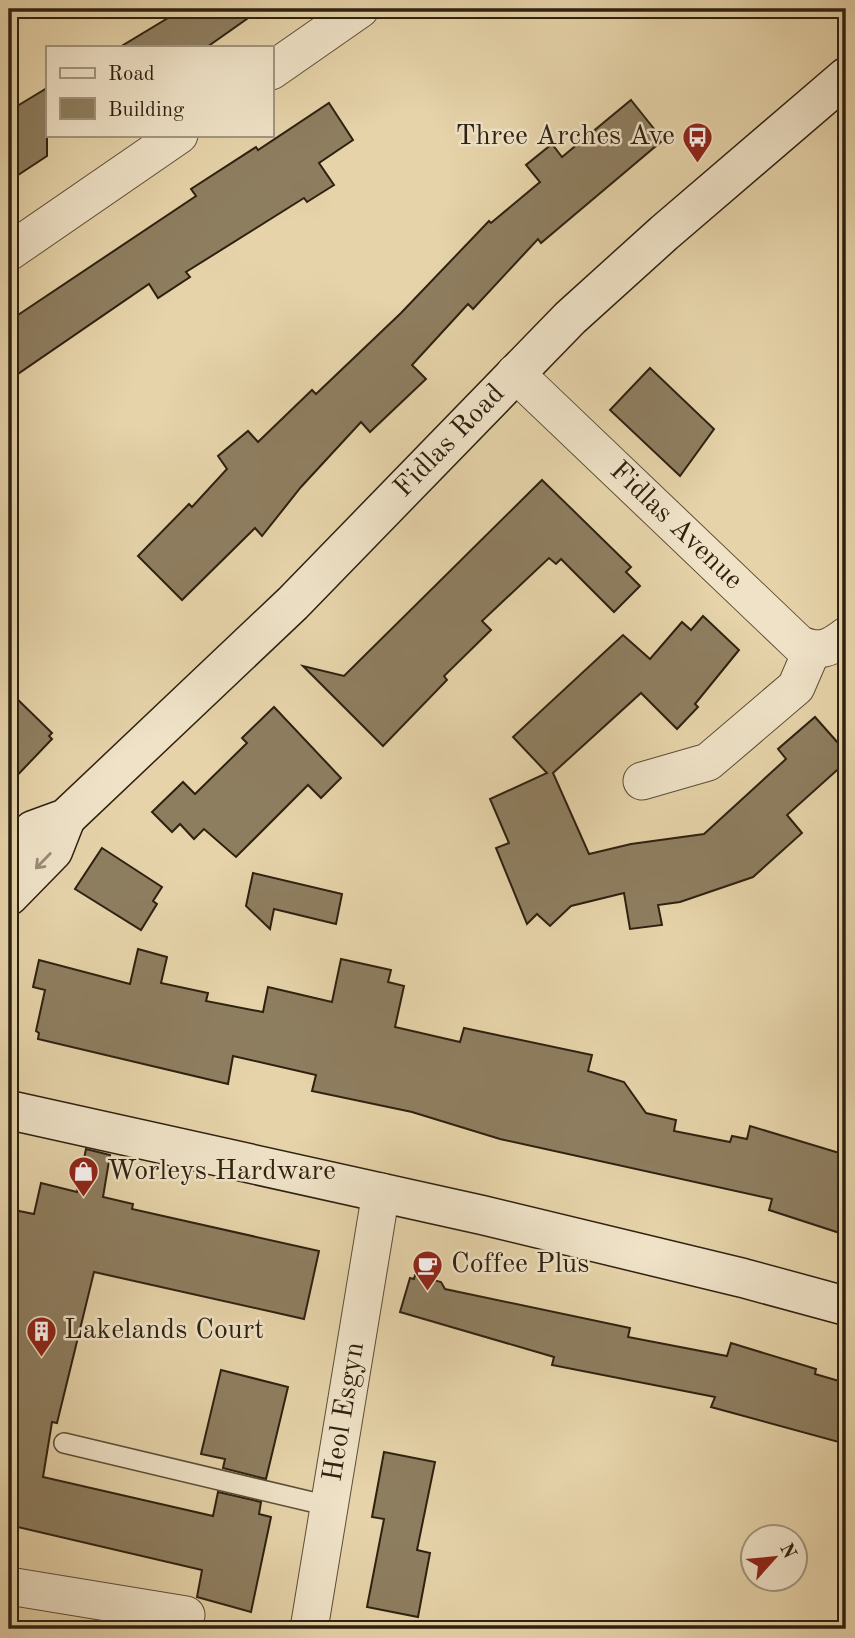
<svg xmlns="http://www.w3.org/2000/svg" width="855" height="1638" viewBox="0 0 855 1638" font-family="'Old Standard TT',serif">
<rect width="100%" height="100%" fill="#e6d3a9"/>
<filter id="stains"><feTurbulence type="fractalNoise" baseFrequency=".00286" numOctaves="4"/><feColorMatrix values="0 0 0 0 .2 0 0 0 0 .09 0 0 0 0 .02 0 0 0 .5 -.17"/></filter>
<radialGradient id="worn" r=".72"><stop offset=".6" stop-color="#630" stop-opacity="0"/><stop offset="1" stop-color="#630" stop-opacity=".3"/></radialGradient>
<g fill="#8e7e60" stroke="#2e2110" stroke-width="2">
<path d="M 183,9 L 261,9 L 207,47 L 120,47 Z"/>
<path d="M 47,88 L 47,156 L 9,181 L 9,111 Z"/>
<path d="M 631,100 L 663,140 L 541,243 L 538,239 L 473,309 L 468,304 L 412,365 L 426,379 L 370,432 L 361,422 L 301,487 L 262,536 L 255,528 L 182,600 L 138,556 L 189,504 L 192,507 L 227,469 L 218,456 L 248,431 L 258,442 L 312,390 L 316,394 L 401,313 L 489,221 L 491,223 L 540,182 L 526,165 L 552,144 L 562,157 Z"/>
<path d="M 329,103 L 353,140 L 319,163 L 334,185 L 307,202 L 304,198 L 186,272 L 190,277 L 158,298 L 149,284 L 9,380 L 9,321 L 196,196 L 191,189 L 256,147 L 258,150 Z"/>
<path d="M 650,368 L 714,429 L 680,476 L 610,410 Z"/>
<path d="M 542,480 L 631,567 L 626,572 L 640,586 L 614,612 L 561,559 L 556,564 L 549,558 L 482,621 L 491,630 L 444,676 L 447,680 L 383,746 L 303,666 L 344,676 Z"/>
<path d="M 703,616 L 739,650 L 695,704 L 698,707 L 677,729 L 641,693 L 553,773 L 589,854 L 631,844 L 704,834 L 786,759 L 778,749 L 815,717 L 846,752 L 846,762 L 787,815 L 802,833 L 753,877 L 680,902 L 658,905 L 662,925 L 630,929 L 624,893 L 571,906 L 550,926 L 537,914 L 527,924 L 496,848 L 509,843 L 490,799 L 547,773 L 513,737 L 623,635 L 650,659 L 682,622 L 691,630 Z"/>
<path d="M 9,691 L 52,733 L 49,736 L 52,739 L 9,784 Z"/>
<path d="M 274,707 L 341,778 L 321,798 L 308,785 L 236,857 L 204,829 L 194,839 L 180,824 L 172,832 L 152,812 L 183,782 L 195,794 L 247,743 L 242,738 Z"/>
<path d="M 102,848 L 162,887 L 153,901 L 157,904 L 141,930 L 75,889 Z"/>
<path d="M 253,873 L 342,894 L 336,924 L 274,909 L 270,929 L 246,906 Z"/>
<path d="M 138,949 L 167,957 L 161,983 L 208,993 L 206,1001 L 263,1012 L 268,987 L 332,1002 L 341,959 L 391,970 L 388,982 L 404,986 L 395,1027 L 460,1042 L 464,1028 L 592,1055 L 588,1071 L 624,1082 L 646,1113 L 676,1120 L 674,1131 L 730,1142 L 732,1136 L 747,1139 L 750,1126 L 846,1155 L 846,1235 L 769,1210 L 772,1199 L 500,1139 L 412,1112 L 312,1091 L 316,1075 L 233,1056 L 228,1084 L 38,1039 L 39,1033 L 36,1031 L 45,990 L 33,987 L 39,960 L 130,984 Z"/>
<path d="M 86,1149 L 110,1155 L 103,1197 L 133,1204 L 132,1209 L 319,1251 L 304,1319 L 94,1272 L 57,1423 L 52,1422 L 43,1477 L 213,1516 L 218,1492 L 261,1502 L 259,1514 L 271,1517 L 251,1612 L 197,1597 L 202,1570 L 9,1525 L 9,1209 L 34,1214 L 41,1183 L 77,1192 Z"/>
<path d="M 415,1275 L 441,1282 L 445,1289 L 630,1328 L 628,1337 L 727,1356 L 731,1343 L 816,1369 L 815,1374 L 846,1383 L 846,1444 L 711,1407 L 715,1397 L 552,1365 L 554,1357 L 400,1312 L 410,1278 L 414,1279 Z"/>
<path d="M 221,1370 L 288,1387 L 266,1479 L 223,1468 L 225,1459 L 201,1454 Z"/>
<path d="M 384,1452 L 435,1462 L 417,1550 L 430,1553 L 418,1617 L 367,1607 L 384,1519 L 372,1517 Z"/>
</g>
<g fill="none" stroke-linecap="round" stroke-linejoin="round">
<defs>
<path id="lane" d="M 64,1443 L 329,1506"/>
<g id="street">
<path d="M 271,71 L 360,9"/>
<path d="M 9,252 L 179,135"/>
<path id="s1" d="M 515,373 L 799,644 C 819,653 829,649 846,636"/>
<path d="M 642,781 L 708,762 L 796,687 L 812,650"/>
<path d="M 9,1586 L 186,1615"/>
<path id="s2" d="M 309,1629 L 381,1192"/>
</g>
<g id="secondary">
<path id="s3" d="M 9,854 L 33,830 L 66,818 L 293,603 L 570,318 L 664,233 L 846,77"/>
<path d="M 9,896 L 53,851 L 66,818"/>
<path d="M 9,1110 L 482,1215 L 743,1278 L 846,1306"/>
</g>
</defs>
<use href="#lane" stroke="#5c4e36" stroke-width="22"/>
<use href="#street" stroke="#5c4e36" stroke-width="39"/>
<use href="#secondary" stroke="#2e2110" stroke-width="41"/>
<use href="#lane" stroke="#efe2c7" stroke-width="19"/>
<use href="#street" stroke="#efe2c7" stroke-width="37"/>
<use href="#secondary" stroke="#efe2c7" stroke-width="38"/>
</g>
<defs><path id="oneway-shaft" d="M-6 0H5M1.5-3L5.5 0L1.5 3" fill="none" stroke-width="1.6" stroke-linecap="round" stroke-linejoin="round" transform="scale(1.75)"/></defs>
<use stroke="#988b75" href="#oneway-shaft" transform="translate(43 861) rotate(134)"/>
<defs>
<symbol id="bus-pin" viewBox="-11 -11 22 30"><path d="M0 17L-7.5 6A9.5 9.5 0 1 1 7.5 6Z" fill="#8f2418" stroke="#efe2c7"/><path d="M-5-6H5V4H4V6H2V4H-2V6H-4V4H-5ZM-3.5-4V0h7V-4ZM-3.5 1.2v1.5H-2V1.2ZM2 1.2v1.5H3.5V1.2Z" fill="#fff"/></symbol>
<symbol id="shop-pin" viewBox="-11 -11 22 30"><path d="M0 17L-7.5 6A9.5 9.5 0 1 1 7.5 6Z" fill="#8f2418" stroke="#efe2c7"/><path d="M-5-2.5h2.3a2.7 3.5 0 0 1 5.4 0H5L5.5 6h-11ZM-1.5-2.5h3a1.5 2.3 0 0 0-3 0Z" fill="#fff"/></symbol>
<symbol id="cafe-pin" viewBox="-11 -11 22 30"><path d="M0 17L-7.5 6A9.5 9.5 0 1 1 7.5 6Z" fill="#8f2418" stroke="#efe2c7"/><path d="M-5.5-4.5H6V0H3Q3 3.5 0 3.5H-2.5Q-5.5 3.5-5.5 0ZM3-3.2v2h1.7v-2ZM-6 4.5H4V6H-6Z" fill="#fff"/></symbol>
<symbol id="building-pin" viewBox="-11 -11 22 30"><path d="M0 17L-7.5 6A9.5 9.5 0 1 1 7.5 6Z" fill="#8f2418" stroke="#efe2c7"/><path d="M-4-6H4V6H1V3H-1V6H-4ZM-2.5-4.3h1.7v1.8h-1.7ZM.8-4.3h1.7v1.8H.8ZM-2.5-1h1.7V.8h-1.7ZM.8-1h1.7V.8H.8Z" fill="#fff"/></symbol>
</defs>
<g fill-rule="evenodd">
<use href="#bus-pin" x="680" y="120" width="35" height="47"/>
<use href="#shop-pin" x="66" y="1154" width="35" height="47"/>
<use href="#cafe-pin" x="410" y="1248" width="35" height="47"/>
<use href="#building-pin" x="24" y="1314" width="35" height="47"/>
</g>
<g text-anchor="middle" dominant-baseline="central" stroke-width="5" stroke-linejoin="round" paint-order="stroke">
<g font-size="28" fill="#2e2110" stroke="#efe2c7" text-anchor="start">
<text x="675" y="137" text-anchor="end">Three Arches Ave</text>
<text x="107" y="1172">Worleys Hardware</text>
<text x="451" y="1265">Coffee Plus</text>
<text x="64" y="1331">Lakelands Court</text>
</g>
<g font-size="28" fill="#2e2110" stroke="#efe2c7">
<text stroke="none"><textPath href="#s3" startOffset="607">Fidlas Road</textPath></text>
<text stroke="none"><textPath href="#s1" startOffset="222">Fidlas Avenue</textPath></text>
<text stroke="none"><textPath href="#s2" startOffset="220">Heol Esgyn</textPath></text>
</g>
</g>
<rect width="855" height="1638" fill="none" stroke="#e6d3a9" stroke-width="35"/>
<rect x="10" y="10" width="834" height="1617" fill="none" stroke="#2e2110" stroke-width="3.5"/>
<rect x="18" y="18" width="820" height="1603" fill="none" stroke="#2e2110" stroke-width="2"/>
<rect x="46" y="46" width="228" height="91" fill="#efe2c7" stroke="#a2957e" stroke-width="2"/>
<rect x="60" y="68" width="35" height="10" fill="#efe2c7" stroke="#a2957e" stroke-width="2"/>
<text x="108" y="80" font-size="21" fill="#2e2110">Road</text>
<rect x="60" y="98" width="35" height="21" fill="#8e7e60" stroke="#a2957e" stroke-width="2"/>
<text x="108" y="116" font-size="21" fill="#2e2110">Building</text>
<g transform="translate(774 1558) rotate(63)"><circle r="33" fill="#efe2c7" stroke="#a2957e" stroke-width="2"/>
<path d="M0-5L12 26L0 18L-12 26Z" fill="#8f2418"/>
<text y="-10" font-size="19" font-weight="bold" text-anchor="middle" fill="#2e2110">N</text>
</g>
<rect width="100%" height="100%" filter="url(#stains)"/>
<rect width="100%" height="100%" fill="url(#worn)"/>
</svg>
